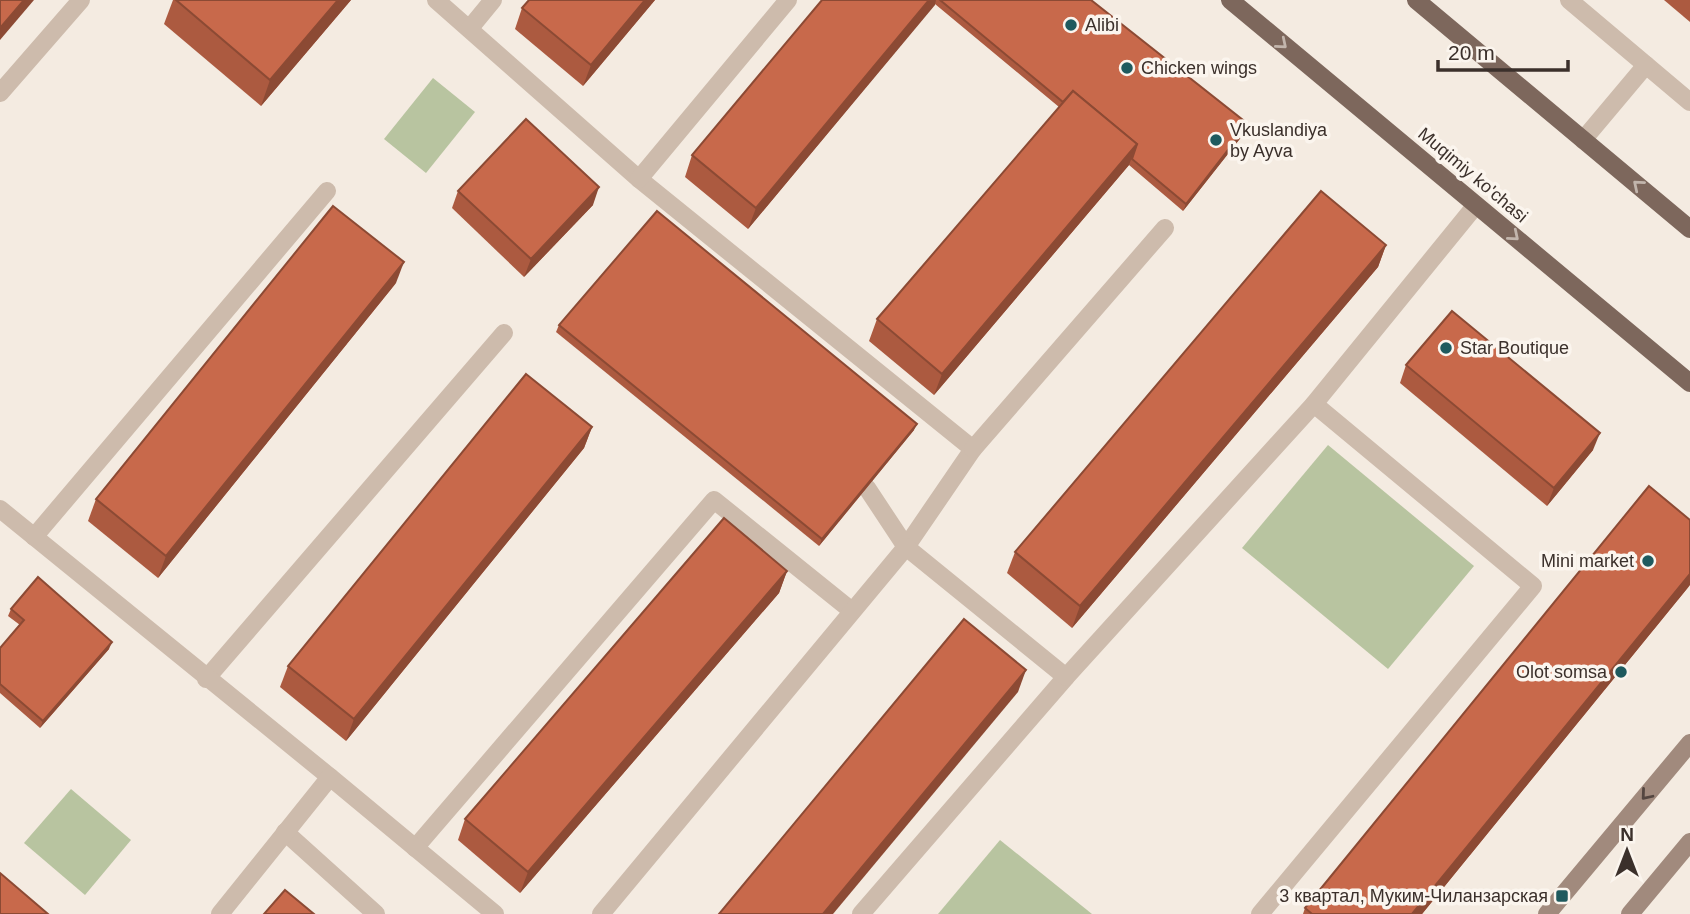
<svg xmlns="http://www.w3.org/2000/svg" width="1690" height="914" viewBox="0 0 1690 914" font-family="Arial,sans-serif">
<rect width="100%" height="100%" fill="#f4ebe1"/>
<g fill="#b8c4a0">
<path d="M 433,78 L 475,112 L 426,173 L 384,139 Z"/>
<path d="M 1328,445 L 1474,566 L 1388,669 L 1242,548 Z"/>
<path d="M 71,789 L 131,840 L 85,895 L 24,843 Z"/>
<path d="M 1000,840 L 1092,914 L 938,914 Z"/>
</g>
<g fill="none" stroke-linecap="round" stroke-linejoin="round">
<g stroke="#cdbbac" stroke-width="18">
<path d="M 436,0 L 639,179 L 973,449 L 906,547 L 867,488 L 848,473"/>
<path d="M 1569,0 L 1690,102"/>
<path d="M 470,28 L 493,0"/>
<path d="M 0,93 L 81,0"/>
<path d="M 1583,140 L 1646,65"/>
<path d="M 639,179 L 788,0"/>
<path d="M 973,449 L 1165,228"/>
<path d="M 34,537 L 327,191"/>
<path d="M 206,679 L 504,333"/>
<path d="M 285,832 L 376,914"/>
<path d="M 415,848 L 714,500 L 852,611"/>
<path d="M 861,914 L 1066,677"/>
<path d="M 1260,914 L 1533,586 L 1314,404"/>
</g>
<g stroke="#cdbbac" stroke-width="18">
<path d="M 0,509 L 330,777"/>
<path d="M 220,914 L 330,777 L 495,914"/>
<path d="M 601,914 L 906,547 L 1066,677 L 1314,404 L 1476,205"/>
</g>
<g stroke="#a18a7d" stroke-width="18">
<path d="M 1547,914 L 1690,743"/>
<path d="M 1630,914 L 1690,842"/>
</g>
<g stroke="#7d675c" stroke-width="18">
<path d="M 1230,0 L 1690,383"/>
<path d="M 1416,0 L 1690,229"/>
</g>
</g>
<g fill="#ac5a40">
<path d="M 173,0 L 351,0 L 261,106 L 164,24 Z"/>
<path d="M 655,0 L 583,86 L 515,29 L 522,8 Z"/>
<path d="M 822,0 L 1091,0 L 1248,124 L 1246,131 L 1183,211 L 1129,165 L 934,395 L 869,341 L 877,319 L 1059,107 L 935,4 L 748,229 L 685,177 L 692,155 Z"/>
<path d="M 1664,0 L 1690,0 L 1690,22 Z"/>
<path d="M 458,191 L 593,205 L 524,277 L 452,208 Z"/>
<path d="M 1386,245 L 1378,267 L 1072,628 L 1007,573 L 1015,552 Z"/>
<path d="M 396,283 L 158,578 L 88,521 L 96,499 Z"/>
<path d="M 559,325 L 914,430 L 819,546 L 556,332 Z"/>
<path d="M 1406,365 L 1593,450 L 1547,506 L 1400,383 Z"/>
<path d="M 592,427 L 584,448 L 346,741 L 280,687 L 288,666 Z"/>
<path d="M 787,571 L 779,593 L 520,893 L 458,840 L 465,819 Z"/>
<path d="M 1690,585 L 1422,914 L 1303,914 L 1305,908 Z"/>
<path d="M 11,609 L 109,649 L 40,728 L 0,693 L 0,648 L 20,625 L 8,616 Z"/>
</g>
<g fill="#8c4a34">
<path d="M 24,0 L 34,0 L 0,40 L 0,28 Z"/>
<path d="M 338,0 L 351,0 L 261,106 L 270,80 Z"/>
<path d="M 645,0 L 655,0 L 583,86 L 591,65 Z"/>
<path d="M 929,0 L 936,0 L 935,5 L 748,229 L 756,208 Z"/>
<path d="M 1248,124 L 1246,131 L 1183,211 L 1186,204 Z"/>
<path d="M 1137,144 L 1129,165 L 934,395 L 942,374 Z"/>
<path d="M 599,187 L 593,205 L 524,277 L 531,259 Z"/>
<path d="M 1386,245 L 1378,267 L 1072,628 L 1080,606 Z"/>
<path d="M 404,262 L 396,283 L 158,578 L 166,556 Z"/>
<path d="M 917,424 L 914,430 L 819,546 L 822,539 Z"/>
<path d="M 592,427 L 584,448 L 346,741 L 354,719 Z"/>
<path d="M 1600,433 L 1593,450 L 1547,506 L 1554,488 Z"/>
<path d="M 787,571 L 779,593 L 520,893 L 528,872 Z"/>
<path d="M 1690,574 L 1690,585 L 1422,914 L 1412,914 Z"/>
<path d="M 112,642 L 109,649 L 40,728 L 43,721 Z"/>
<path d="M 1026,670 L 1018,692 L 833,914 L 823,914 Z"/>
</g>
<g fill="#c8694b" stroke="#8c4a34" stroke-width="2">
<path d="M 0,0 L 24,0 L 0,28 Z"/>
<path d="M 176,0 L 338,0 L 270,80 Z"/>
<path d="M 529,0 L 645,0 L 591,65 L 522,8 Z"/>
<path d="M 822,0 L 929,0 L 756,208 L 692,155 Z"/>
<path d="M 940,0 L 1091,0 L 1248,124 L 1186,204 L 1132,159 L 1137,144 L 1073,91 L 1063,102 Z"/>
<path d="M 1073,91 L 1137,144 L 942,374 L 877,319 Z"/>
<path d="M 526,119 L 599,187 L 531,259 L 458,191 Z"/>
<path d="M 1321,191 L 1386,245 L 1080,606 L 1015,552 Z"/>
<path d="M 333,206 L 404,262 L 166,556 L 96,499 Z"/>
<path d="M 657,211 L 917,424 L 822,539 L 559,325 Z"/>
<path d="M 1452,311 L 1600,433 L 1554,488 L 1406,365 Z"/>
<path d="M 526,374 L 592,427 L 354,719 L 288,666 Z"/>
<path d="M 1649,486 L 1690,520 L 1690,574 L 1412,914 L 1312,914 L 1305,908 Z"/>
<path d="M 724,518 L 787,571 L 528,872 L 465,819 Z"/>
<path d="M 38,577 L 112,642 L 43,721 L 0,684 L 0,648 L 24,620 L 11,609 Z"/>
<path d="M 964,619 L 1026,670 L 823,914 L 719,914 Z"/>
<path d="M 0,873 L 48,914 L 0,914 Z"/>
<path d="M 285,890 L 314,914 L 264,914 Z"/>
</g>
<defs><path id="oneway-chevron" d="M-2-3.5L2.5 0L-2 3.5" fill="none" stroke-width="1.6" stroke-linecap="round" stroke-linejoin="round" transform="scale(1.75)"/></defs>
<g stroke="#c2b5ac">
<use href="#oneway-chevron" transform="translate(1282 44) rotate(40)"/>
<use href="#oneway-chevron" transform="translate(1638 185) rotate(-140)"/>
<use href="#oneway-chevron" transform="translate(1514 236) rotate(40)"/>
</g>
<use stroke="#544640" href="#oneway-chevron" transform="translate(1646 795) rotate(130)"/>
<g fill="#1f5a5e" stroke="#fbf5ee" stroke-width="2.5">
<circle cx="1071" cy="25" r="7"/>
<circle cx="1127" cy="68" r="7"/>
<circle cx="1216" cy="140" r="7"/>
<circle cx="1446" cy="348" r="7"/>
<circle cx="1648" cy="561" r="7"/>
<circle cx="1621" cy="672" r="7"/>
<rect x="1555" y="889" width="14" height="14" rx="3.5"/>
</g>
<g text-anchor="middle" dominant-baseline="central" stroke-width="7" stroke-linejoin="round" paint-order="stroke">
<g font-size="18" fill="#3b302b" stroke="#fbf5ee" text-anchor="start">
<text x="1085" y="25">Alibi</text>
<text x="1141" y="68">Chicken wings</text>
<text x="1230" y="130">Vkuslandiya<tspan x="1230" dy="21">by Ayva</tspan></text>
<text x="1460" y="348">Star Boutique</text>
<text x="1634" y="561" text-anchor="end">Mini market</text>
<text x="1607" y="672" text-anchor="end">Olot somsa</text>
<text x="1548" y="896" text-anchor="end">3 квартал, Муким-Чиланзарская</text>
</g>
<g font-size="18" fill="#3b302b" stroke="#fbf5ee">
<text transform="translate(1473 175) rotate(40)">Muqimiy ko'chasi</text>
</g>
</g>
<g transform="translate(1627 851)" stroke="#fbf5ee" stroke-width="5" paint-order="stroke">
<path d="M0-5L12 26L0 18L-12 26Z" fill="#3b302b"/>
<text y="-10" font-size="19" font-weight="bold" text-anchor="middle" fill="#3b302b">N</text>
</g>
<path d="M1438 60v10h130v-10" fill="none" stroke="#3b302b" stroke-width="3.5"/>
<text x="1448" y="60" font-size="21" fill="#3b302b" stroke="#fbf5ee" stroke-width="5" paint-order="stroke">20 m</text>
</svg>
